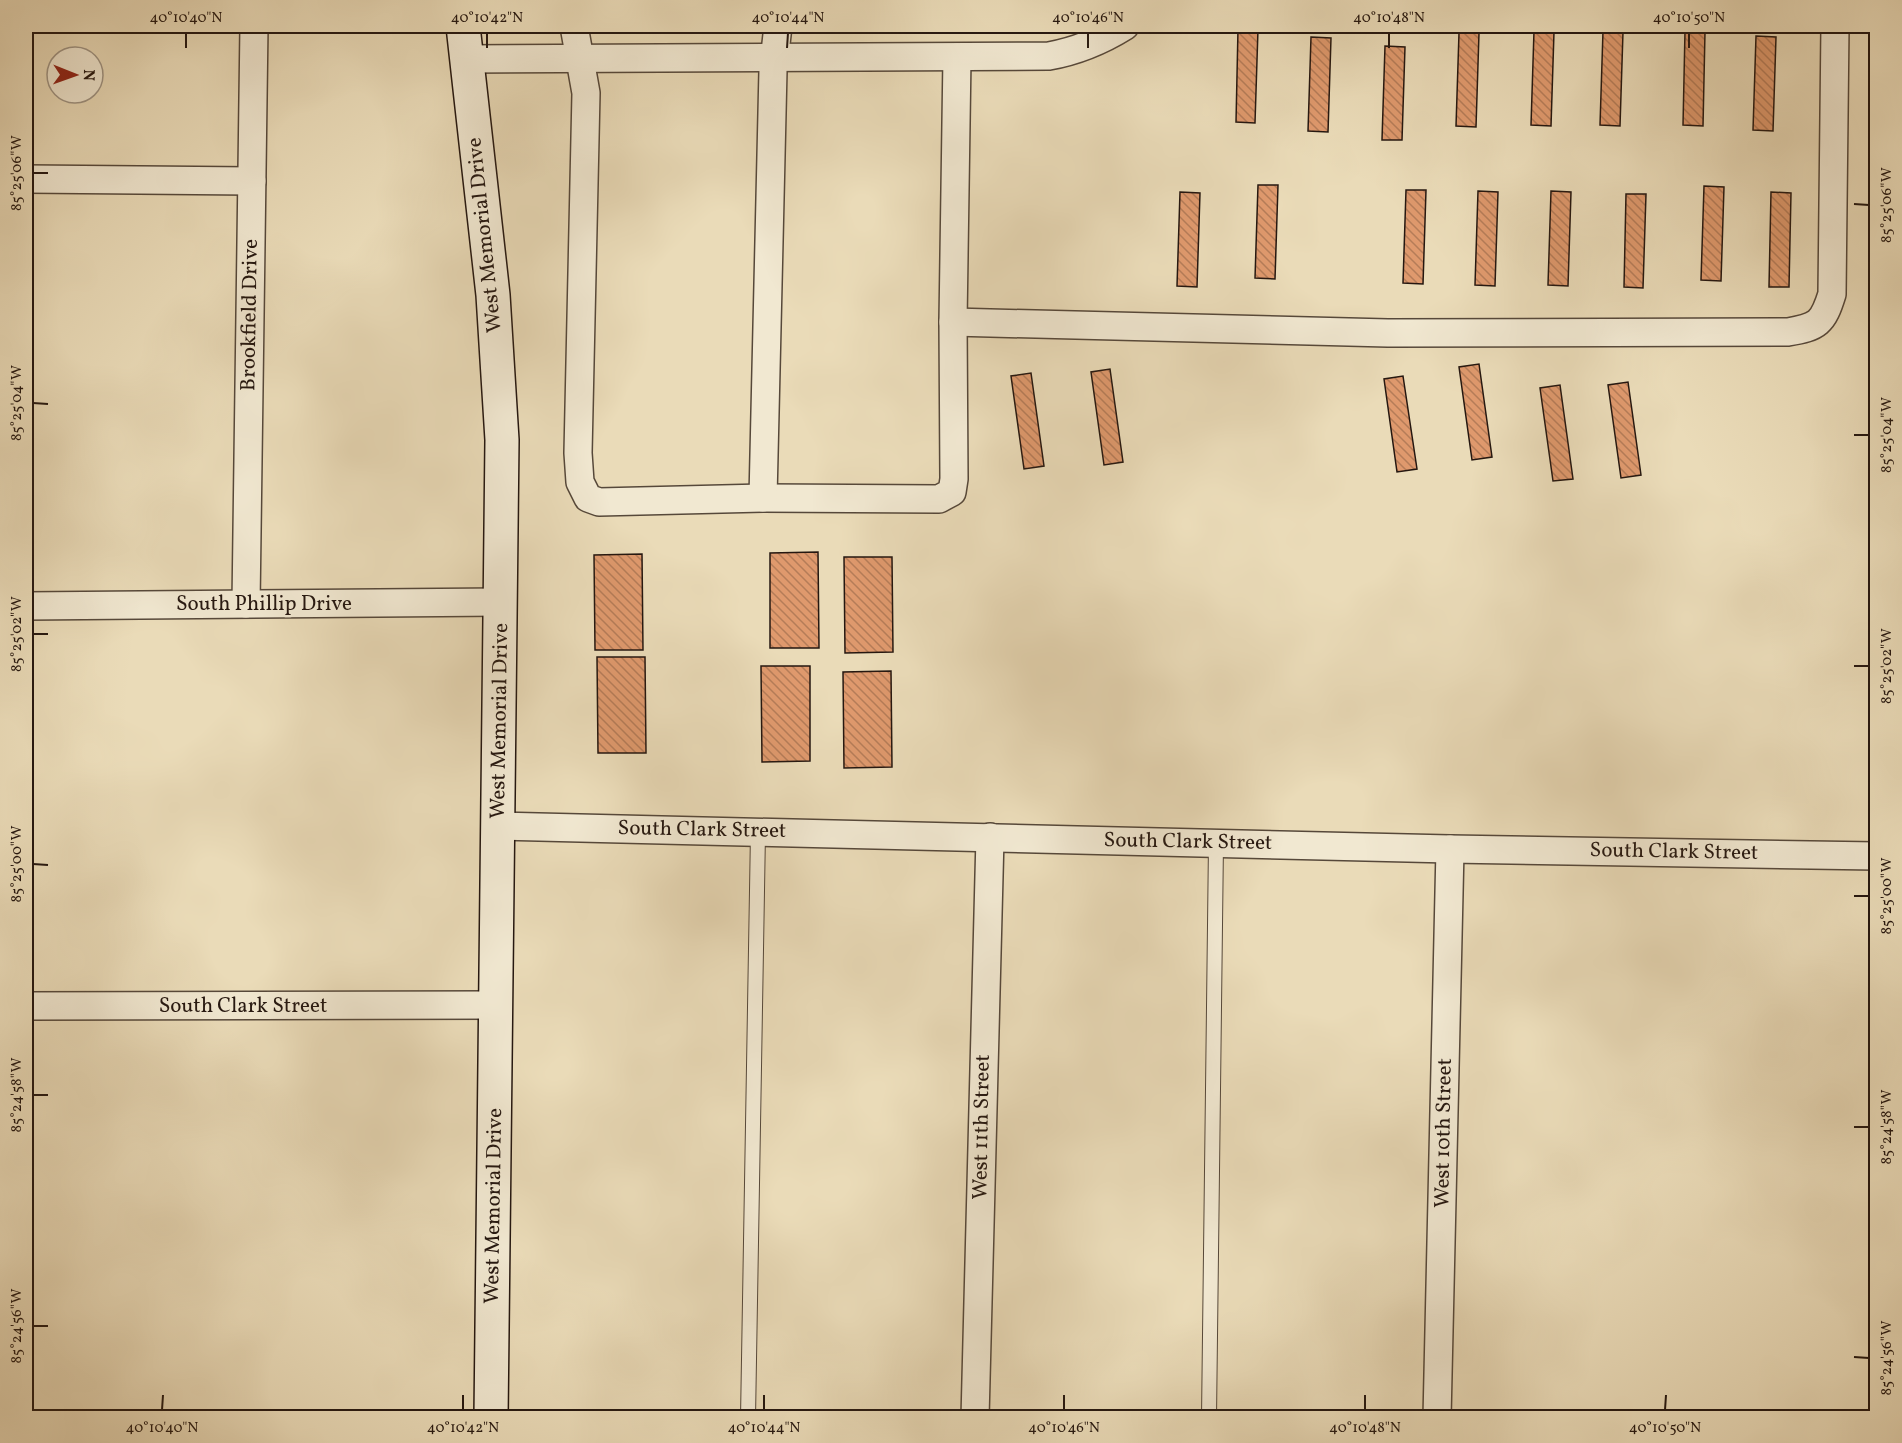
<svg xmlns="http://www.w3.org/2000/svg" width="1902" height="1443" viewBox="0 0 1902 1443" font-family="Vollkorn,serif">
<defs>
<pattern id="building-back-hatch" width="6" height="6" patternUnits="userSpaceOnUse" patternTransform="scale(1.5)"><rect width="6" height="6" fill="#df996d"/><path d="M-1 5l2 2M0 0l6 6M5-1l2 2" fill="none" stroke="#b57c58"/></pattern>
</defs>
<rect width="100%" height="100%" fill="#eadbb8"/>
<filter id="stains"><feTurbulence type="fractalNoise" baseFrequency=".00333" numOctaves="4"/><feColorMatrix values="0 0 0 0 .2 0 0 0 0 .09 0 0 0 0 .02 0 0 0 .5 -.17"/></filter>
<radialGradient id="worn" r=".72"><stop offset=".6" stop-color="#630" stop-opacity="0"/><stop offset="1" stop-color="#630" stop-opacity=".3"/></radialGradient>
<g fill="url(#building-back-hatch)" stroke="#251710" stroke-width="1.5">
<path d="M 1238,29 L 1258,29 L 1255,123 L 1236,122 Z"/>
<path d="M 1534,31 L 1554,32 L 1551,126 L 1531,125 Z"/>
<path d="M 1603,31 L 1623,32 L 1620,126 L 1600,125 Z"/>
<path d="M 1685,31 L 1705,32 L 1703,126 L 1683,125 Z"/>
<path d="M 1459,33 L 1479,33 L 1476,127 L 1456,126 Z"/>
<path d="M 1756,36 L 1776,37 L 1773,131 L 1753,130 Z"/>
<path d="M 1311,37 L 1331,38 L 1328,132 L 1308,131 Z"/>
<path d="M 1385,46 L 1405,47 L 1402,140 L 1382,140 Z"/>
<path d="M 1258,185 L 1278,185 L 1275,279 L 1255,278 Z"/>
<path d="M 1704,186 L 1724,187 L 1721,281 L 1701,280 Z"/>
<path d="M 1406,190 L 1426,190 L 1423,284 L 1403,283 Z"/>
<path d="M 1478,191 L 1498,192 L 1495,286 L 1475,285 Z"/>
<path d="M 1551,191 L 1571,192 L 1568,286 L 1548,285 Z"/>
<path d="M 1180,192 L 1200,193 L 1197,287 L 1177,286 Z"/>
<path d="M 1771,192 L 1791,193 L 1789,287 L 1769,287 Z"/>
<path d="M 1626,194 L 1646,194 L 1643,288 L 1624,287 Z"/>
<path d="M 1479,364 L 1492,457 L 1472,460 L 1459,367 Z"/>
<path d="M 1110,369 L 1123,462 L 1104,465 L 1091,372 Z"/>
<path d="M 1031,373 L 1044,466 L 1024,469 L 1011,376 Z"/>
<path d="M 1403,376 L 1417,469 L 1397,472 L 1384,379 Z"/>
<path d="M 1628,382 L 1641,475 L 1621,478 L 1608,385 Z"/>
<path d="M 1560,385 L 1573,479 L 1553,481 L 1540,388 Z"/>
<path d="M 818,552 L 819,648 L 770,648 L 770,553 Z"/>
<path d="M 642,554 L 643,650 L 595,650 L 594,555 Z"/>
<path d="M 844,557 L 892,557 L 893,652 L 845,653 Z"/>
<path d="M 597,657 L 645,657 L 646,753 L 598,753 Z"/>
<path d="M 761,666 L 810,666 L 810,761 L 762,762 Z"/>
<path d="M 891,671 L 892,767 L 844,768 L 843,672 Z"/>
</g>
<g fill="none" stroke-linecap="round" stroke-linejoin="round">
<defs>
<g id="service">
<path d="M 748,1418 L 758,832"/>
<path d="M 1209,1418 L 1216,843"/>
</g>
<g id="minor">
<path d="M 574,26 L 586,93 L 578,453 L 580,482 L 588,498 L 599,502 L 763,498 L 939,499 L 952,492 L 954,479 L 953,322 L 957,57"/>
<path d="M 466,59 L 1049,56 C 1077,51 1101,41 1125,26"/>
<path d="M 26,179 L 252,181"/>
<path d="M 953,322 L 1388,333 L 1788,332 C 1818,327 1823,323 1832,294 L 1835,26"/>
<path d="M 763,498 L 773,70 L 778,26"/>
<path d="M 246,604 L 254,26"/>
<path d="M 26,606 L 502,602"/>
<path d="M 499,826 L 1450,849 L 1876,856"/>
<path d="M 26,1006 L 497,1005"/>
<path d="M 975,1418 L 990,837"/>
<path d="M 1437,1418 L 1450,849"/>
</g>
<path id="secondary" d="M 463,26 L 493,295 L 502,440 L 491,1418"/>
</defs>
<use href="#service" stroke="#56483a" stroke-width="16"/>
<use href="#minor" stroke="#56483a" stroke-width="30"/>
<use href="#secondary" stroke="#251710" stroke-width="36"/>
<use href="#service" stroke="#f1e8d1" stroke-width="14"/>
<use href="#minor" stroke="#f1e8d1" stroke-width="27"/>
<use href="#secondary" stroke="#f1e8d1" stroke-width="33"/>
</g>
<path fill="none" stroke="#251710" stroke-width="2" d="M 186,48 L 186,33M 487,48 L 487,33M 787,48 L 788,33M 1088,48 L 1088,33M 1389,48 L 1389,33M 1689,48 L 1689,33M 33,173 L 48,173M 1854,204 L 1869,205M 33,403 L 48,404M 1854,435 L 1869,435M 33,634 L 48,634M 1854,666 L 1869,666M 33,864 L 48,865M 1854,896 L 1869,896M 33,1095 L 48,1095M 1854,1127 L 1869,1127M 33,1326 L 48,1326M 1854,1357 L 1869,1358M 162,1410 L 163,1395M 463,1410 L 463,1395M 764,1410 L 764,1395M 1064,1410 L 1064,1395M 1365,1410 L 1365,1395M 1665,1410 L 1666,1395"/>
<g text-anchor="middle" dominant-baseline="central" stroke-width="4.5" stroke-linejoin="round" paint-order="stroke">
<g font-size="21" fill="#251710" stroke="#f1e8d1">
<text transform="translate(485 235) rotate(-96)">West Memorial Drive</text>
<text transform="translate(250 315) rotate(-89)">Brookfield Drive</text>
<text x="264" y="604">South Phillip Drive</text>
<text transform="translate(500 721) rotate(-89)">West Memorial Drive</text>
<text transform="translate(702 830) rotate(1)">South Clark Street</text>
<text transform="translate(1188 842) rotate(1)">South Clark Street</text>
<text transform="translate(1674 852) rotate(1)">South Clark Street</text>
<text x="243" y="1006">South Clark Street</text>
<text transform="translate(982 1127) rotate(-89)">West 11th Street</text>
<text transform="translate(1444 1133) rotate(-89)">West 10th Street</text>
<text transform="translate(494 1206) rotate(-89)">West Memorial Drive</text>
</g>
</g>
<rect width="1902" height="1443" fill="none" stroke="#eadbb8" stroke-width="66"/>
<g transform="translate(75 75) rotate(91)"><circle r="28" fill="#f1e8d1" stroke="#9f9484" stroke-width="1.5"/>
<path d="M0-4.5L10 22L0 15L-10 22Z" fill="#8f2418"/>
<text y="-9" font-size="16" font-weight="bold" text-anchor="middle" fill="#251710">N</text>
</g>
<rect x="33" y="33" width="1836" height="1377" fill="none" stroke="#251710" stroke-width="2"/>
<g font-size="15" text-anchor="middle" fill="#251710">
<text x="186" y="22">40°10'40"N</text>
<text x="487" y="22">40°10'42"N</text>
<text x="788" y="22">40°10'44"N</text>
<text x="1088" y="22">40°10'46"N</text>
<text x="1389" y="22">40°10'48"N</text>
<text x="1689" y="22">40°10'50"N</text>
<text transform="translate(16 173) rotate(-90)" y="5">85°25'06"W</text>
<text transform="translate(1886 205) rotate(-90)" y="5">85°25'06"W</text>
<text transform="translate(16 403) rotate(-90)" y="5">85°25'04"W</text>
<text transform="translate(1886 435) rotate(-90)" y="5">85°25'04"W</text>
<text transform="translate(16 634) rotate(-90)" y="5">85°25'02"W</text>
<text transform="translate(1886 666) rotate(-90)" y="5">85°25'02"W</text>
<text transform="translate(16 864) rotate(-90)" y="5">85°25'00"W</text>
<text transform="translate(1886 896) rotate(-90)" y="5">85°25'00"W</text>
<text transform="translate(16 1095) rotate(-90)" y="5">85°24'58"W</text>
<text transform="translate(1886 1127) rotate(-90)" y="5">85°24'58"W</text>
<text transform="translate(16 1326) rotate(-90)" y="5">85°24'56"W</text>
<text transform="translate(1886 1358) rotate(-90)" y="5">85°24'56"W</text>
<text x="162" y="1432">40°10'40"N</text>
<text x="463" y="1432">40°10'42"N</text>
<text x="764" y="1432">40°10'44"N</text>
<text x="1064" y="1432">40°10'46"N</text>
<text x="1365" y="1432">40°10'48"N</text>
<text x="1665" y="1432">40°10'50"N</text>
</g>
<rect width="100%" height="100%" filter="url(#stains)"/>
<rect width="100%" height="100%" fill="url(#worn)"/>
</svg>
